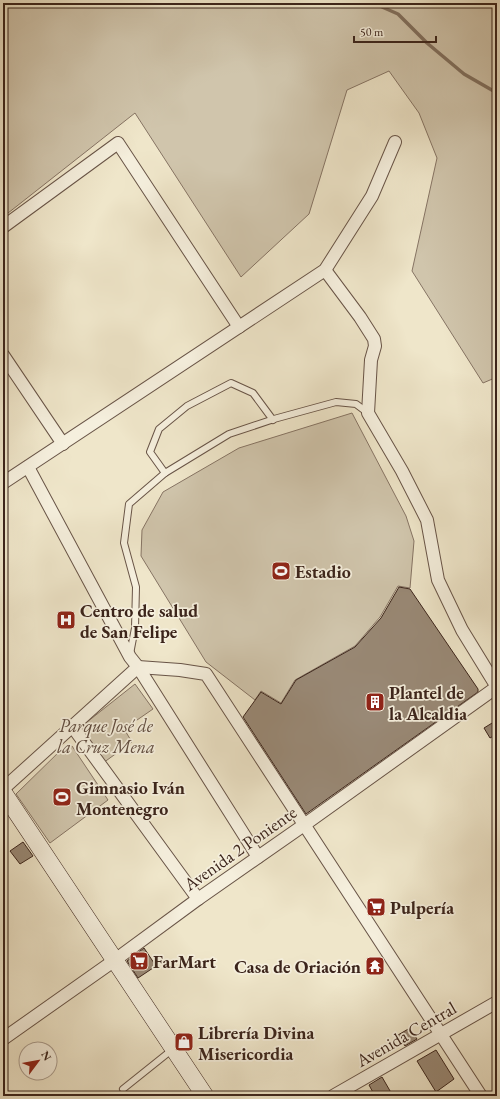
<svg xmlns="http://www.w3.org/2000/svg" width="500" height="1099" viewBox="0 0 500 1099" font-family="'EB Garamond',serif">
<rect width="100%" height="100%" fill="#efe6ca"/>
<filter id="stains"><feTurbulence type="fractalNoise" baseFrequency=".005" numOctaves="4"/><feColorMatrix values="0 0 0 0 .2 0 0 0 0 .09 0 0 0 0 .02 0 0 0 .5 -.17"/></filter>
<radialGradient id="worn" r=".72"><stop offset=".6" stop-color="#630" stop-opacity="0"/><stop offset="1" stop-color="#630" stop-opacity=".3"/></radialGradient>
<g fill="#d0c5ac" stroke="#867464">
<path d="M 3,3 L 497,3 L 497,377 L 483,383 L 412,271 L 437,158 L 419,113 L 389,71 L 347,90 L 309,214 L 241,277 L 135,113 L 3,217 Z"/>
<path d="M 352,413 L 406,516 L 414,541 L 410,588 L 398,586 L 380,617 L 355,646 L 295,680 L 281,703 L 261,691 L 255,700 L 206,662 L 141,556 L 142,530 L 163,492 L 239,448 Z"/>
<path d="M 135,684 L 153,709 L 124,729 L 132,742 L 103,763 L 85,738 L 82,726 Z"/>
<path d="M 67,746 L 72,746 L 108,800 L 50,843 L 16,794 L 63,748 Z"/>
</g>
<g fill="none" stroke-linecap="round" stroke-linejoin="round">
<path stroke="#827160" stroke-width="3.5" d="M 373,3 L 398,14 L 427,43 L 464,74 L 497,93"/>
</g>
<g fill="#998976" stroke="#3b241b">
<path d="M 399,587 L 410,589 L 478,689 L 478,692 L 306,814 L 243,717 L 261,692 L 281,704 L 296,680 L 355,647 L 381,618 Z"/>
<path d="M 497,720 L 497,734 L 490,738 L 484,728 Z"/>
<path d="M 23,842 L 33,856 L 20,864 L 10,851 Z"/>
<path d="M 144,948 L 156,966 L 138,978 L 127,961 Z"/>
<path d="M 410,1028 L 417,1039 L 405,1046 L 398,1035 Z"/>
<path d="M 436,1050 L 454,1079 L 436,1092 L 417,1061 Z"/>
<path d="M 382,1077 L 393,1096 L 375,1096 L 369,1085 Z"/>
</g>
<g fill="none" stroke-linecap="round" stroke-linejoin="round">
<defs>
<g id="lane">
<path d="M 165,473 L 150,452 L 159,429 L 187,406 L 231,383 L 253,393 L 273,420"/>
<path d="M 130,654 L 135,628 L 136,587 L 124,543 L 129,504 L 165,473 L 229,434 L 274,419 L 336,402 L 356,404 L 368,413"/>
<path d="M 123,1089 L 173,1049"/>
</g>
<g id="street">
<path d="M 3,227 L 118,143 L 239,327"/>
<path d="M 325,270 L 360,317 L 374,339 L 375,346 L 371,360 L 368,413 L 402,471 L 427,520 L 438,580 L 462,630 L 497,687"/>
<path d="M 3,355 L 63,444"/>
<path d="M 28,467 L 130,657 L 138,667 L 258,857"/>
<path d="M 3,483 L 325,270 L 372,196 L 395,142"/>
<path d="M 72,726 L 198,899"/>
<path d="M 3,789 L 138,667 L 180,670 L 206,674 L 481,1096"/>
<path d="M 3,1039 L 115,960 L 198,899 L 304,825 L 497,687"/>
<path d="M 333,1096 L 497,1002"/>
</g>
<path id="secondary" d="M 3,792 L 205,1096"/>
</defs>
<use href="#lane" stroke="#685447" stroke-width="8"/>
<use href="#street" stroke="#685447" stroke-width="14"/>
<use href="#secondary" stroke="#3b241b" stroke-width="18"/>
<use href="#lane" stroke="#f5efdd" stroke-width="6"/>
<use href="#street" stroke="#f5efdd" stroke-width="12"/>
<use href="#secondary" stroke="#f5efdd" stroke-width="17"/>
</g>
<defs>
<symbol id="stadium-square" viewBox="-11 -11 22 22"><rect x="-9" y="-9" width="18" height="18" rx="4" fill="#8f2418" stroke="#f5efdd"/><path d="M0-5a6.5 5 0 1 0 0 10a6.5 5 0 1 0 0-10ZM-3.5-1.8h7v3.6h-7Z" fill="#fff"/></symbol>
<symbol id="hospital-square" viewBox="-11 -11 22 22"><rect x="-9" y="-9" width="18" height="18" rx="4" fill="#8f2418" stroke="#f5efdd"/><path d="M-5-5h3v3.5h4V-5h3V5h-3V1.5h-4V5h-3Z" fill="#fff"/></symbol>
<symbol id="building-square" viewBox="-11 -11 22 22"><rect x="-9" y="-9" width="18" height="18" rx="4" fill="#8f2418" stroke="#f5efdd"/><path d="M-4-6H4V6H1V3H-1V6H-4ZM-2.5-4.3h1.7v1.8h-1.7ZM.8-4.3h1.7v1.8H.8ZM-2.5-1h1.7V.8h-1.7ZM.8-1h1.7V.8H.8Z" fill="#fff"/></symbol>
<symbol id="supermarket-square" viewBox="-11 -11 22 22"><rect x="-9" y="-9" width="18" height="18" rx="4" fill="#8f2418" stroke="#f5efdd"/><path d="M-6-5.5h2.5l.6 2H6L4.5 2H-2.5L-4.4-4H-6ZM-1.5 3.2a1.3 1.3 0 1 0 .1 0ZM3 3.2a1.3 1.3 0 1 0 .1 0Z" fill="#fff"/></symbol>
<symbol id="temple-square" viewBox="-11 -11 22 22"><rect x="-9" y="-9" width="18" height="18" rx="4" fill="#8f2418" stroke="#f5efdd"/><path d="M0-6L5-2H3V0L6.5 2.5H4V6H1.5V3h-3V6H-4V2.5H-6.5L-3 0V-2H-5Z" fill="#fff"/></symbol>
<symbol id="shop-square" viewBox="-11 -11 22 22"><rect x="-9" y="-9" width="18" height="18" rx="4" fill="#8f2418" stroke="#f5efdd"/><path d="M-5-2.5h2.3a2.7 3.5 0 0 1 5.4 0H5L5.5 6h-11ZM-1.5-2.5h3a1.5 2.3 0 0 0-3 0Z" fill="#fff"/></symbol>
</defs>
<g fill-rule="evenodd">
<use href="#stadium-square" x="270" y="560" width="22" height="22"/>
<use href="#hospital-square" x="55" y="609" width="22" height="22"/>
<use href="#building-square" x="364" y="691" width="22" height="22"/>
<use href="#stadium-square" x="51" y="786" width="22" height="22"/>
<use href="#supermarket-square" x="365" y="896" width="22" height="22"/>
<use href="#supermarket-square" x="128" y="950" width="22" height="22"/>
<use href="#temple-square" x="364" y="955" width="22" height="22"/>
<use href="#shop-square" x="173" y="1031" width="22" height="22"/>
</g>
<g text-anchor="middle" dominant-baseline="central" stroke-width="3.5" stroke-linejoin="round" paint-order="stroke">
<g font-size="18" font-weight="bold" fill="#3b241b" stroke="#f5efdd" text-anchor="start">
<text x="295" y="571">Estadio</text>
<text x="80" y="610">Centro de salud<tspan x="80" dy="21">de San Felipe</tspan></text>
<text x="389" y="692">Plantel de<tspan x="389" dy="21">la Alcaldia</tspan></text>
<text x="76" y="787">Gimnasio Iván<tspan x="76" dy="21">Montenegro</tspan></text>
<text x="390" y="907">Pulpería</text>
<text x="153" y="961">FarMart</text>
<text x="361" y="966" text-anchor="end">Casa de Oriación</text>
<text x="198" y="1032">Librería Divina<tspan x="198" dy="21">Misericordia</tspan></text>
</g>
<g font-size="18" font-style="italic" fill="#604c3f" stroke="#f5efdd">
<text x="106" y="725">Parque José de<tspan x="106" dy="21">la Cruz Mena</tspan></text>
</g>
<g font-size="18" fill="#3b241b" stroke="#f5efdd">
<text transform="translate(240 848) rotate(-35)">Avenida 2 Poniente</text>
<text transform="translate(406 1034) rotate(-30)">Avenida Central</text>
</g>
</g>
<rect width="500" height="1099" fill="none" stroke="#efe6ca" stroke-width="16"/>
<rect x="4" y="4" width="492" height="1091" fill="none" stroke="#3b241b" stroke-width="2"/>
<rect x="8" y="8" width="484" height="1083" fill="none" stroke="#3b241b"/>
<g transform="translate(38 1061) rotate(58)"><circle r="19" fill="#f5efdd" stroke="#ab9e8f"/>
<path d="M0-3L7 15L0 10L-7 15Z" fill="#8f2418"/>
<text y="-6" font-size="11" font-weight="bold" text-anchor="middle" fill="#3b241b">N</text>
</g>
<path d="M354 36v6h82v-6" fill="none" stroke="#3b241b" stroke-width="2"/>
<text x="360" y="36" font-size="12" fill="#3b241b" stroke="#f5efdd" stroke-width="3" paint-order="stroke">50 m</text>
<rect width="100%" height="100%" filter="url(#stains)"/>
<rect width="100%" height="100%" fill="url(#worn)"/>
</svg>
